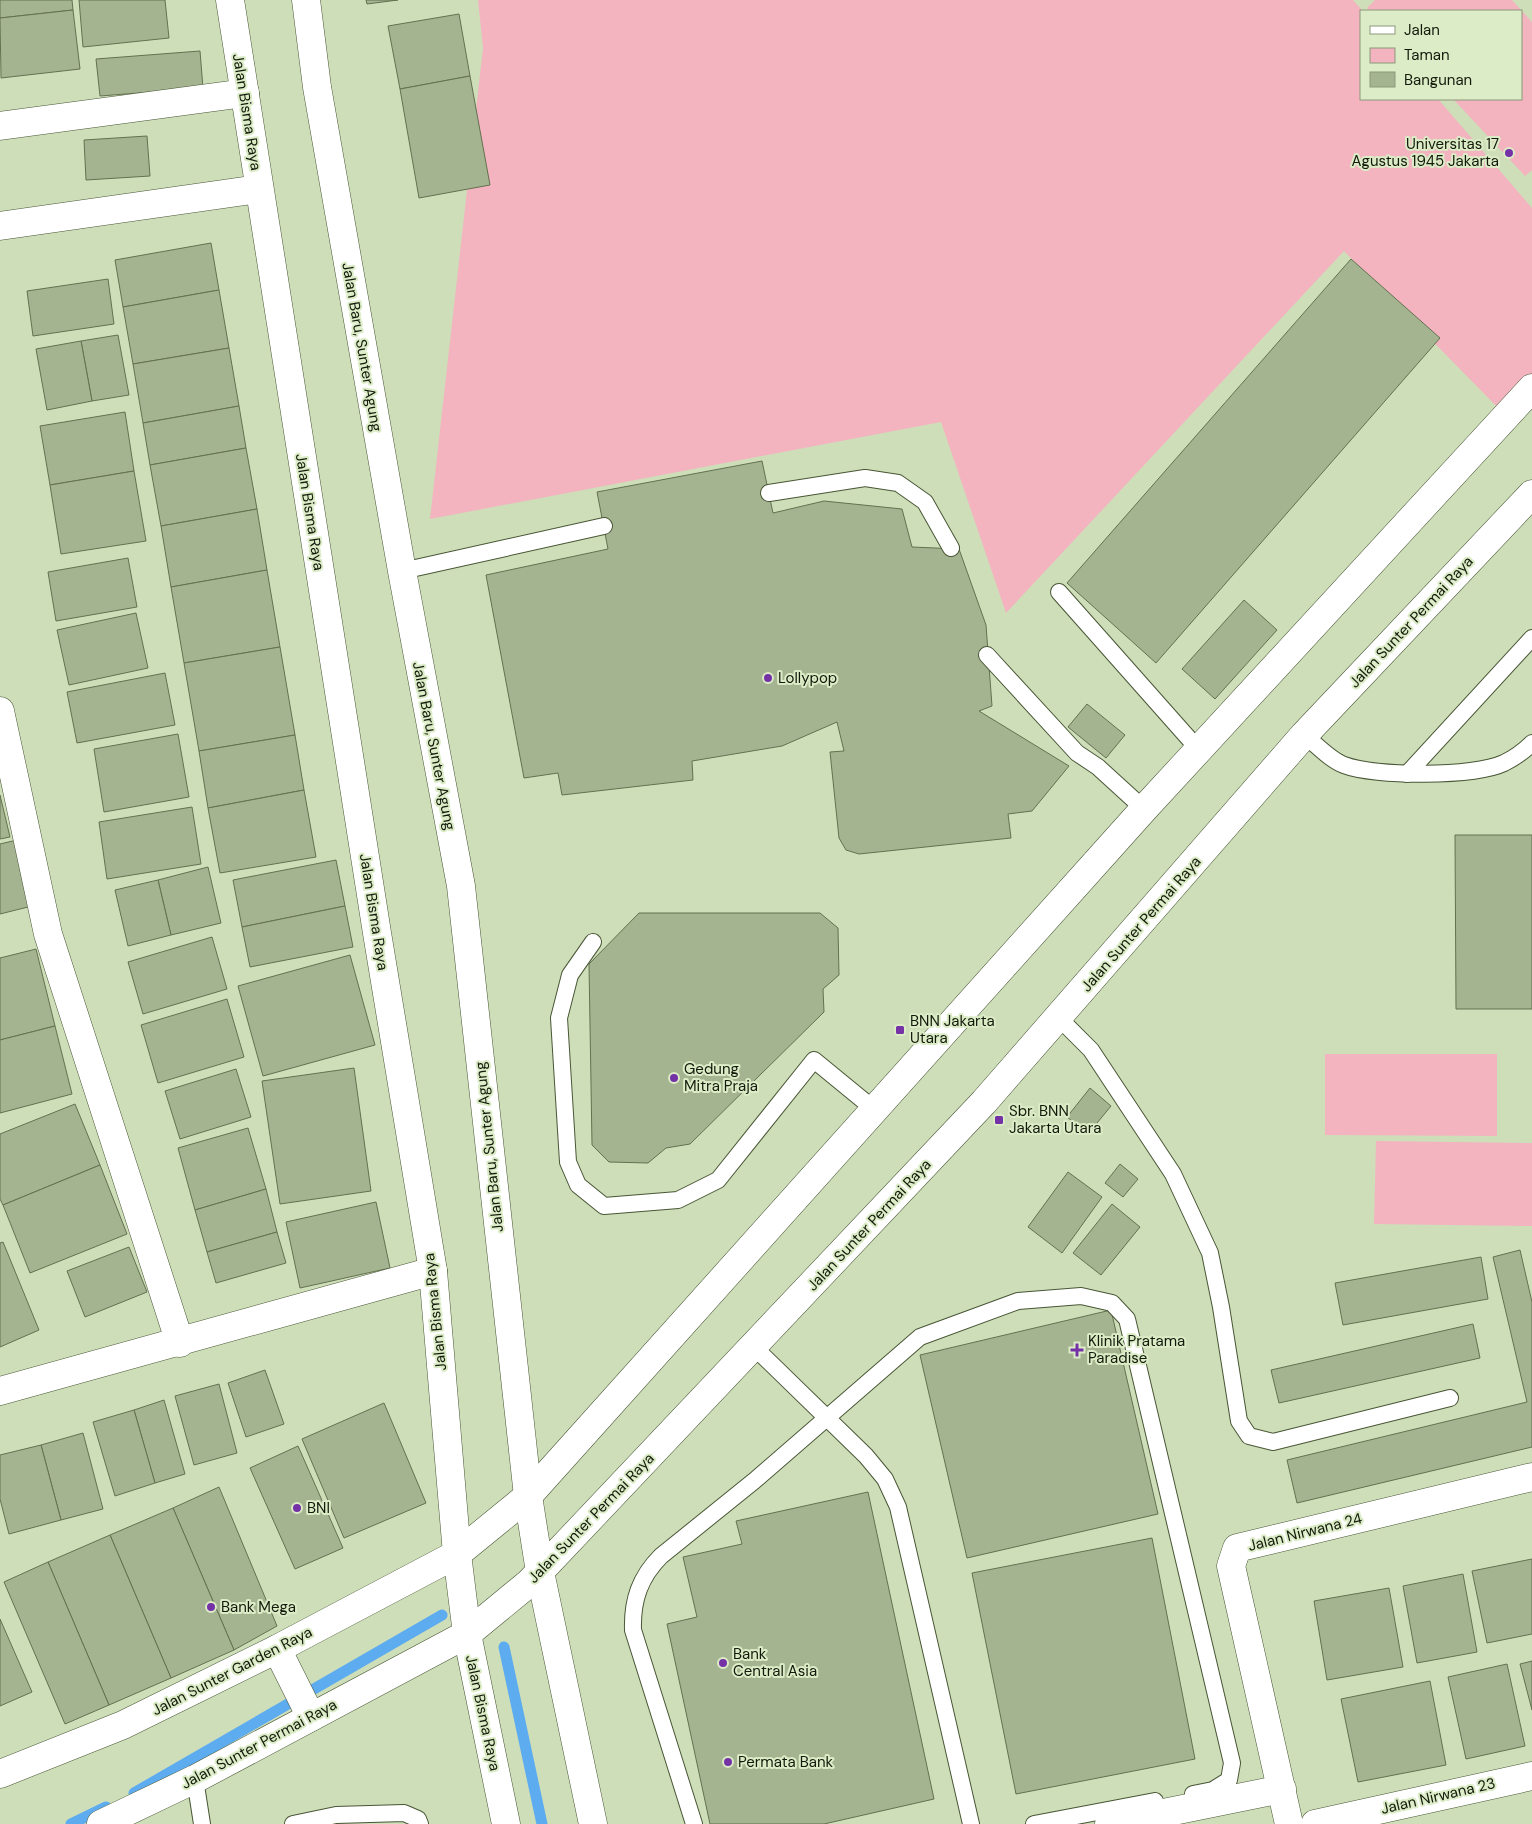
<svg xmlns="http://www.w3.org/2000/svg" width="1532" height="1824" viewBox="0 0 1532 1824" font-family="'DM Sans',sans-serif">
<rect width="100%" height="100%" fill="#cedeb9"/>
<g fill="#f3b4c0">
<path d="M 478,0 L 1353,0 L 1363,11 L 1361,11 L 1361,99 L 1438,99 L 1532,208 L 1532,388 L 1506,416 L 1344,251 L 1006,613 L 941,422 L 430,519 L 483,48 Z"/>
<path d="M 1375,0 L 1512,0 L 1532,22 L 1532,170 L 1525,176 L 1453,99 L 1521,99 L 1521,11 L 1370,11 L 1367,8 Z"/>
<path d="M 1325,1054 L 1497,1054 L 1497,1136 L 1325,1135 Z"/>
<path d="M 1376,1141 L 1532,1143 L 1532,1226 L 1374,1224 Z"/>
</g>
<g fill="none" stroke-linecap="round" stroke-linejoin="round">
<g stroke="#5eacf0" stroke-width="11">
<path d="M 504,1647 L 542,1824"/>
<path d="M 134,1793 L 442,1615"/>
<path d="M 71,1824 L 106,1807"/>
</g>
</g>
<g fill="#a4b490" stroke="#637150">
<path d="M 0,0 L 72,0 L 73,10 L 0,18 Z"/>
<path d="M 79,0 L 165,0 L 169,38 L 83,47 Z"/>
<path d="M 366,0 L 398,0 L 367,4 Z"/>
<path d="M 73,10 L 80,69 L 1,78 L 0,18 Z"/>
<path d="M 459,14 L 470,76 L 400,89 L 388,26 Z"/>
<path d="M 200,51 L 203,88 L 100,96 L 96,59 Z"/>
<path d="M 470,76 L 490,185 L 419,198 L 400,89 Z"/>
<path d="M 147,136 L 150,176 L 86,180 L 84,140 Z"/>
<path d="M 211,243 L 219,290 L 123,307 L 115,260 Z"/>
<path d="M 1351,259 L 1440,338 L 1156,663 L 1067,583 Z"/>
<path d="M 108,279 L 114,324 L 33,336 L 27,291 Z"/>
<path d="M 219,290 L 229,348 L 133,364 L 123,307 Z"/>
<path d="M 118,335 L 129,395 L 92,401 L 81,341 Z"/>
<path d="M 81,341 L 92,401 L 47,410 L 36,349 Z"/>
<path d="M 229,348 L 239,406 L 143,423 L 133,364 Z"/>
<path d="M 239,406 L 246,448 L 150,465 L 143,423 Z"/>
<path d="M 125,412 L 134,471 L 50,485 L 40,426 Z"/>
<path d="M 246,448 L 257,509 L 161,526 L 150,465 Z"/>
<path d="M 762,461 L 773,513 L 824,501 L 902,509 L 912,547 L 959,549 L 986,625 L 992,706 L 979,711 L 1069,766 L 1032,811 L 1008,814 L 1011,838 L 859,854 L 846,850 L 839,838 L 830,752 L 844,751 L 837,722 L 782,746 L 692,761 L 693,780 L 562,795 L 558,773 L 524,778 L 486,575 L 608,549 L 597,492 Z"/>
<path d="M 134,471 L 146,541 L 61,554 L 50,485 Z"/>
<path d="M 257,509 L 267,570 L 171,587 L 161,526 Z"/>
<path d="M 128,558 L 137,607 L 56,621 L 48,572 Z"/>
<path d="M 267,570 L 280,647 L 184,663 L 171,587 Z"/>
<path d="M 1244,600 L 1277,630 L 1215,699 L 1182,669 Z"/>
<path d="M 136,613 L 148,668 L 69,685 L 57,630 Z"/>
<path d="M 280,647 L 295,735 L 199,751 L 184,663 Z"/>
<path d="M 165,673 L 175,725 L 77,743 L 67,692 Z"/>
<path d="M 1087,704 L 1125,735 L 1106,758 L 1068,727 Z"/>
<path d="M 178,734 L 189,797 L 104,812 L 94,749 Z"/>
<path d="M 295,735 L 304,790 L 208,808 L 199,751 Z"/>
<path d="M 304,790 L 316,857 L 220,873 L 208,808 Z"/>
<path d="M 0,795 L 10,837 L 0,839 Z"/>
<path d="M 192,807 L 201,864 L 107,879 L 99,822 Z"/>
<path d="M 1455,835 L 1532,835 L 1532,1009 L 1456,1009 Z"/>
<path d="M 21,839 L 36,905 L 0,914 L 0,844 Z"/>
<path d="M 336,860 L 345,906 L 242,927 L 233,880 Z"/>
<path d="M 208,867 L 221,923 L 171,935 L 158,880 Z"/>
<path d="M 158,880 L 171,935 L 128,946 L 115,890 Z"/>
<path d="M 345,906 L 353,947 L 250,967 L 242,927 Z"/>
<path d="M 639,913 L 820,913 L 838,928 L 839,975 L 823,989 L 824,1012 L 690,1144 L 666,1148 L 648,1163 L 609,1162 L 592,1145 L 589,964 Z"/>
<path d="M 212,937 L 227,989 L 143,1014 L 128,962 Z"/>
<path d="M 36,949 L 55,1026 L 0,1040 L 0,958 Z"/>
<path d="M 350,955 L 375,1045 L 263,1076 L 238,986 Z"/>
<path d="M 227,999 L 244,1057 L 158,1083 L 141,1025 Z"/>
<path d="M 55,1026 L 72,1094 L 0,1113 L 0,1040 Z"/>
<path d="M 354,1068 L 371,1191 L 280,1204 L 262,1081 Z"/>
<path d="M 236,1069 L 251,1117 L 180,1139 L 165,1091 Z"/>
<path d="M 1090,1088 L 1111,1106 L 1088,1134 L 1067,1117 Z"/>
<path d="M 75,1104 L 100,1165 L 3,1205 L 0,1199 L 0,1134 Z"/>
<path d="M 248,1128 L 266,1189 L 195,1210 L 178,1148 Z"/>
<path d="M 1120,1164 L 1138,1179 L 1123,1197 L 1105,1183 Z"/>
<path d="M 100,1165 L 127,1234 L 30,1273 L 3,1205 Z"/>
<path d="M 1068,1172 L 1102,1197 L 1062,1253 L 1028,1227 Z"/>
<path d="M 266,1189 L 277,1232 L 207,1252 L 195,1210 Z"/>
<path d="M 376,1202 L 390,1268 L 300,1288 L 286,1222 Z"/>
<path d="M 1112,1204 L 1140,1227 L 1101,1275 L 1073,1253 Z"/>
<path d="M 277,1232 L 286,1263 L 216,1283 L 207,1252 Z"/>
<path d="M 3,1242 L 39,1330 L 0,1347 L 0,1243 Z"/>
<path d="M 129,1247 L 147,1292 L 85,1317 L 67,1271 Z"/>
<path d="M 1520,1250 L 1532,1302 L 1532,1447 L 1297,1503 L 1287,1460 L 1527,1402 L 1493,1257 Z"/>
<path d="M 1481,1257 L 1488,1299 L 1343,1325 L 1335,1283 Z"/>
<path d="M 1111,1310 L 1158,1514 L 967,1558 L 920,1355 Z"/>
<path d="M 1473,1324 L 1480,1358 L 1279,1403 L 1271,1370 Z"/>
<path d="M 265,1370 L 284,1424 L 246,1437 L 228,1383 Z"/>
<path d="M 219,1384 L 237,1453 L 194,1465 L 175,1396 Z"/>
<path d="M 164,1400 L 185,1474 L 155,1483 L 134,1410 Z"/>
<path d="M 384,1403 L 426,1503 L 344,1538 L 302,1439 Z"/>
<path d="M 134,1410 L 155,1483 L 115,1496 L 93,1422 Z"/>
<path d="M 83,1433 L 103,1509 L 61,1520 L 41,1445 Z"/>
<path d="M 41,1445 L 61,1520 L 9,1534 L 0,1499 L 0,1455 Z"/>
<path d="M 298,1446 L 343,1548 L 295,1569 L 250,1468 Z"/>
<path d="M 219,1487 L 277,1626 L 234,1650 L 173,1508 Z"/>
<path d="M 868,1492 L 934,1799 L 824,1824 L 710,1824 L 667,1624 L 697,1617 L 683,1557 L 742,1544 L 736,1521 Z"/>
<path d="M 173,1508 L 234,1650 L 171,1678 L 110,1535 Z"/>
<path d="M 110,1535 L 171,1678 L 109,1705 L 48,1562 Z"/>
<path d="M 1152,1538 L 1195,1759 L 1016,1794 L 972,1573 Z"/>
<path d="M 1532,1559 L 1532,1634 L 1487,1643 L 1472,1571 Z"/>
<path d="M 48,1562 L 109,1705 L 65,1724 L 4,1582 Z"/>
<path d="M 1463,1574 L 1477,1652 L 1417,1663 L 1403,1586 Z"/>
<path d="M 1389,1588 L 1403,1667 L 1327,1680 L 1314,1601 Z"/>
<path d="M 0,1619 L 32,1692 L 0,1706 Z"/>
<path d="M 1532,1661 L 1532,1710 L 1520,1664 Z"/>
<path d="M 1507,1664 L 1525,1746 L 1466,1759 L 1448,1677 Z"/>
<path d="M 1430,1681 L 1446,1765 L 1358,1782 L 1341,1699 Z"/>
</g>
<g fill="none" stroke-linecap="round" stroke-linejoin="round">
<defs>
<g id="service">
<path d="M 769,493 L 865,478 L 898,483 L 925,502 L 951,548"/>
<path d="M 402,571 L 604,526"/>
<path d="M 1059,592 L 1199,750"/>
<path d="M 987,655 L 1077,753 L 1098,767 L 1144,809"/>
<path d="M 1304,735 C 1316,744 1330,760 1344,765 C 1375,777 1474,777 1504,763 C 1514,758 1524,751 1532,743"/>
<path d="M 1407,774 L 1532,638"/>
<path d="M 593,942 L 570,975 L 559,1018 L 568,1162 L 578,1185 L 604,1206 L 678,1200 L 718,1180 L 814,1060 L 875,1110"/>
<path d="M 1059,1018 L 1091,1050 L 1173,1174 L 1210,1253 L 1221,1307 L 1239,1421 L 1249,1436 L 1273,1442 L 1450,1398"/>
<path d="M 754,1347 L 866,1456 L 885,1479 L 898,1507 L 971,1824"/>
<path d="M 195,1779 L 202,1824"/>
<path d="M 293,1824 L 336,1815 L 404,1813 L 418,1819 L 420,1824"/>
<path d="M 694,1824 L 633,1630 C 632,1600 640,1577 661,1556 L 754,1481 L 920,1337 L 1018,1301 L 1081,1296 L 1112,1303 L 1127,1319 L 1232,1763 L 1229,1780 L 1213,1790 L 1193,1794"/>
<path d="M 1034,1824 L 1155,1801"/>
</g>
<g id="minor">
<path d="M 230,0 L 377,933 L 433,1271 L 457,1554"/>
<path d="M 306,0 L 317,87 L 402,571 L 461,886 L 528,1496"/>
<path d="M 0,126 L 245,93"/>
<path d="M 0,226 L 258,189"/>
<path d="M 0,711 L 48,934 L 180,1343"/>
<path d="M 0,1391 L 433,1271"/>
<path d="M 1109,1824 L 1282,1789"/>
<path d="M 1289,1824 L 1231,1566 L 1237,1548 L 1532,1477"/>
<path d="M 1315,1824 L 1532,1776"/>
</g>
<g id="tertiary">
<path d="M 528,1496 L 540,1572 L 593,1824"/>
<path d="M 457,1554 L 467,1634 L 506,1824"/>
<path d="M 277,1649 L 311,1717"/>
<path d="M 0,1774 L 123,1725 L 277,1649 L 457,1554 L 528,1496 L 1144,809 L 1532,388"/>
<path d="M 101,1824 L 195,1779 L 467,1634 L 529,1583 L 984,1102 L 1304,735 L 1532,494"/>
</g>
</defs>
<use href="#service" stroke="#485635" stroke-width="18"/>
<use href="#minor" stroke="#485635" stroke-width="29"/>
<use href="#tertiary" stroke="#485635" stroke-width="29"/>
<use href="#service" stroke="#fff" stroke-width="16"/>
<use href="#minor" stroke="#fff" stroke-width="28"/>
<use href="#tertiary" stroke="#fff" stroke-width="28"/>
</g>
<g fill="#7432a6" stroke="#dbecc6" stroke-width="2">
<circle cx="1509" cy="153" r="5"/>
<circle cx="768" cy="678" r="5"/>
<rect x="895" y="1025" width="10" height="10" rx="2.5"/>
<circle cx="674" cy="1078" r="5"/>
<rect x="994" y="1115" width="10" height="10" rx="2.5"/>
<path d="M1074.5 1342.5h5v5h5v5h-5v5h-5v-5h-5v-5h5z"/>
<circle cx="297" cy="1508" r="5"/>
<circle cx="211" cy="1607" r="5"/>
<circle cx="723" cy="1663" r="5"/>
<circle cx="728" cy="1762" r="5"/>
</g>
<g text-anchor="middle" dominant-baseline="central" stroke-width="4" stroke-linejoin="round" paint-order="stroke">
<g font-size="15" fill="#13190b" stroke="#dbecc6">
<text transform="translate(247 112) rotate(81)">Jalan Bisma Raya</text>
<text transform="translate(362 347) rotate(80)">Jalan Baru, Sunter Agung</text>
<text transform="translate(310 512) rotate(81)">Jalan Bisma Raya</text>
<text transform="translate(1411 622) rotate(-47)">Jalan Sunter Permai Raya</text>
<text transform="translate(434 746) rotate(79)">Jalan Baru, Sunter Agung</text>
<text transform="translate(374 912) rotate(81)">Jalan Bisma Raya</text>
<text transform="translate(1141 924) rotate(-49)">Jalan Sunter Permai Raya</text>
<text transform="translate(489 1147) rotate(-96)">Jalan Baru, Sunter Agung</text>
<text transform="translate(869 1225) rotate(-47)">Jalan Sunter Permai Raya</text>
<text transform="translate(435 1312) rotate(-96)">Jalan Bisma Raya</text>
<text transform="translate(591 1518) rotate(-46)">Jalan Sunter Permai Raya</text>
<text transform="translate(1305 1532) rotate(-14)">Jalan Nirwana 24</text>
<text transform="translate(232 1671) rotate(-27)">Jalan Sunter Garden Raya</text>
<text transform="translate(483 1713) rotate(78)">Jalan Bisma Raya</text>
<text transform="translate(259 1744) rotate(-28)">Jalan Sunter Permai Raya</text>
<text transform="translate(1438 1796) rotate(-13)">Jalan Nirwana 23</text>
</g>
<g font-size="15" fill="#13190b" stroke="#dbecc6" text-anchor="start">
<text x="1499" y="144" text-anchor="end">Universitas 17<tspan x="1499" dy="17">Agustus 1945 Jakarta</tspan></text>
<text x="778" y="678">Lollypop</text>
<text x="910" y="1021">BNN Jakarta<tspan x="910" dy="17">Utara</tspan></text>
<text x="684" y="1069">Gedung<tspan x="684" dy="17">Mitra Praja</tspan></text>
<text x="1009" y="1111">Sbr. BNN<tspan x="1009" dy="17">Jakarta Utara</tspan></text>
<text x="1088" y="1341">Klinik Pratama<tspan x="1088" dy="17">Paradise</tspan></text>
<text x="307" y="1508">BNI</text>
<text x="221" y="1607">Bank Mega</text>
<text x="733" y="1654">Bank<tspan x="733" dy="17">Central Asia</tspan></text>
<text x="738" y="1762">Permata Bank</text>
</g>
</g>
<rect x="1360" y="10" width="162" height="90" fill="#dbecc6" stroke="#8b987b"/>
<rect x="1370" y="26" width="25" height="8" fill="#ffffff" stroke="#8b987b"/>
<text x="1404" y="35" font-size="15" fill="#13190b">Jalan</text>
<rect x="1370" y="48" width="25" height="15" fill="#f3b4c0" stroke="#8b987b"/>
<text x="1404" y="60" font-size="15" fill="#13190b">Taman</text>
<rect x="1370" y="72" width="25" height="15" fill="#a4b490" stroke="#8b987b"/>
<text x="1404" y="85" font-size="15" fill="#13190b">Bangunan</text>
</svg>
